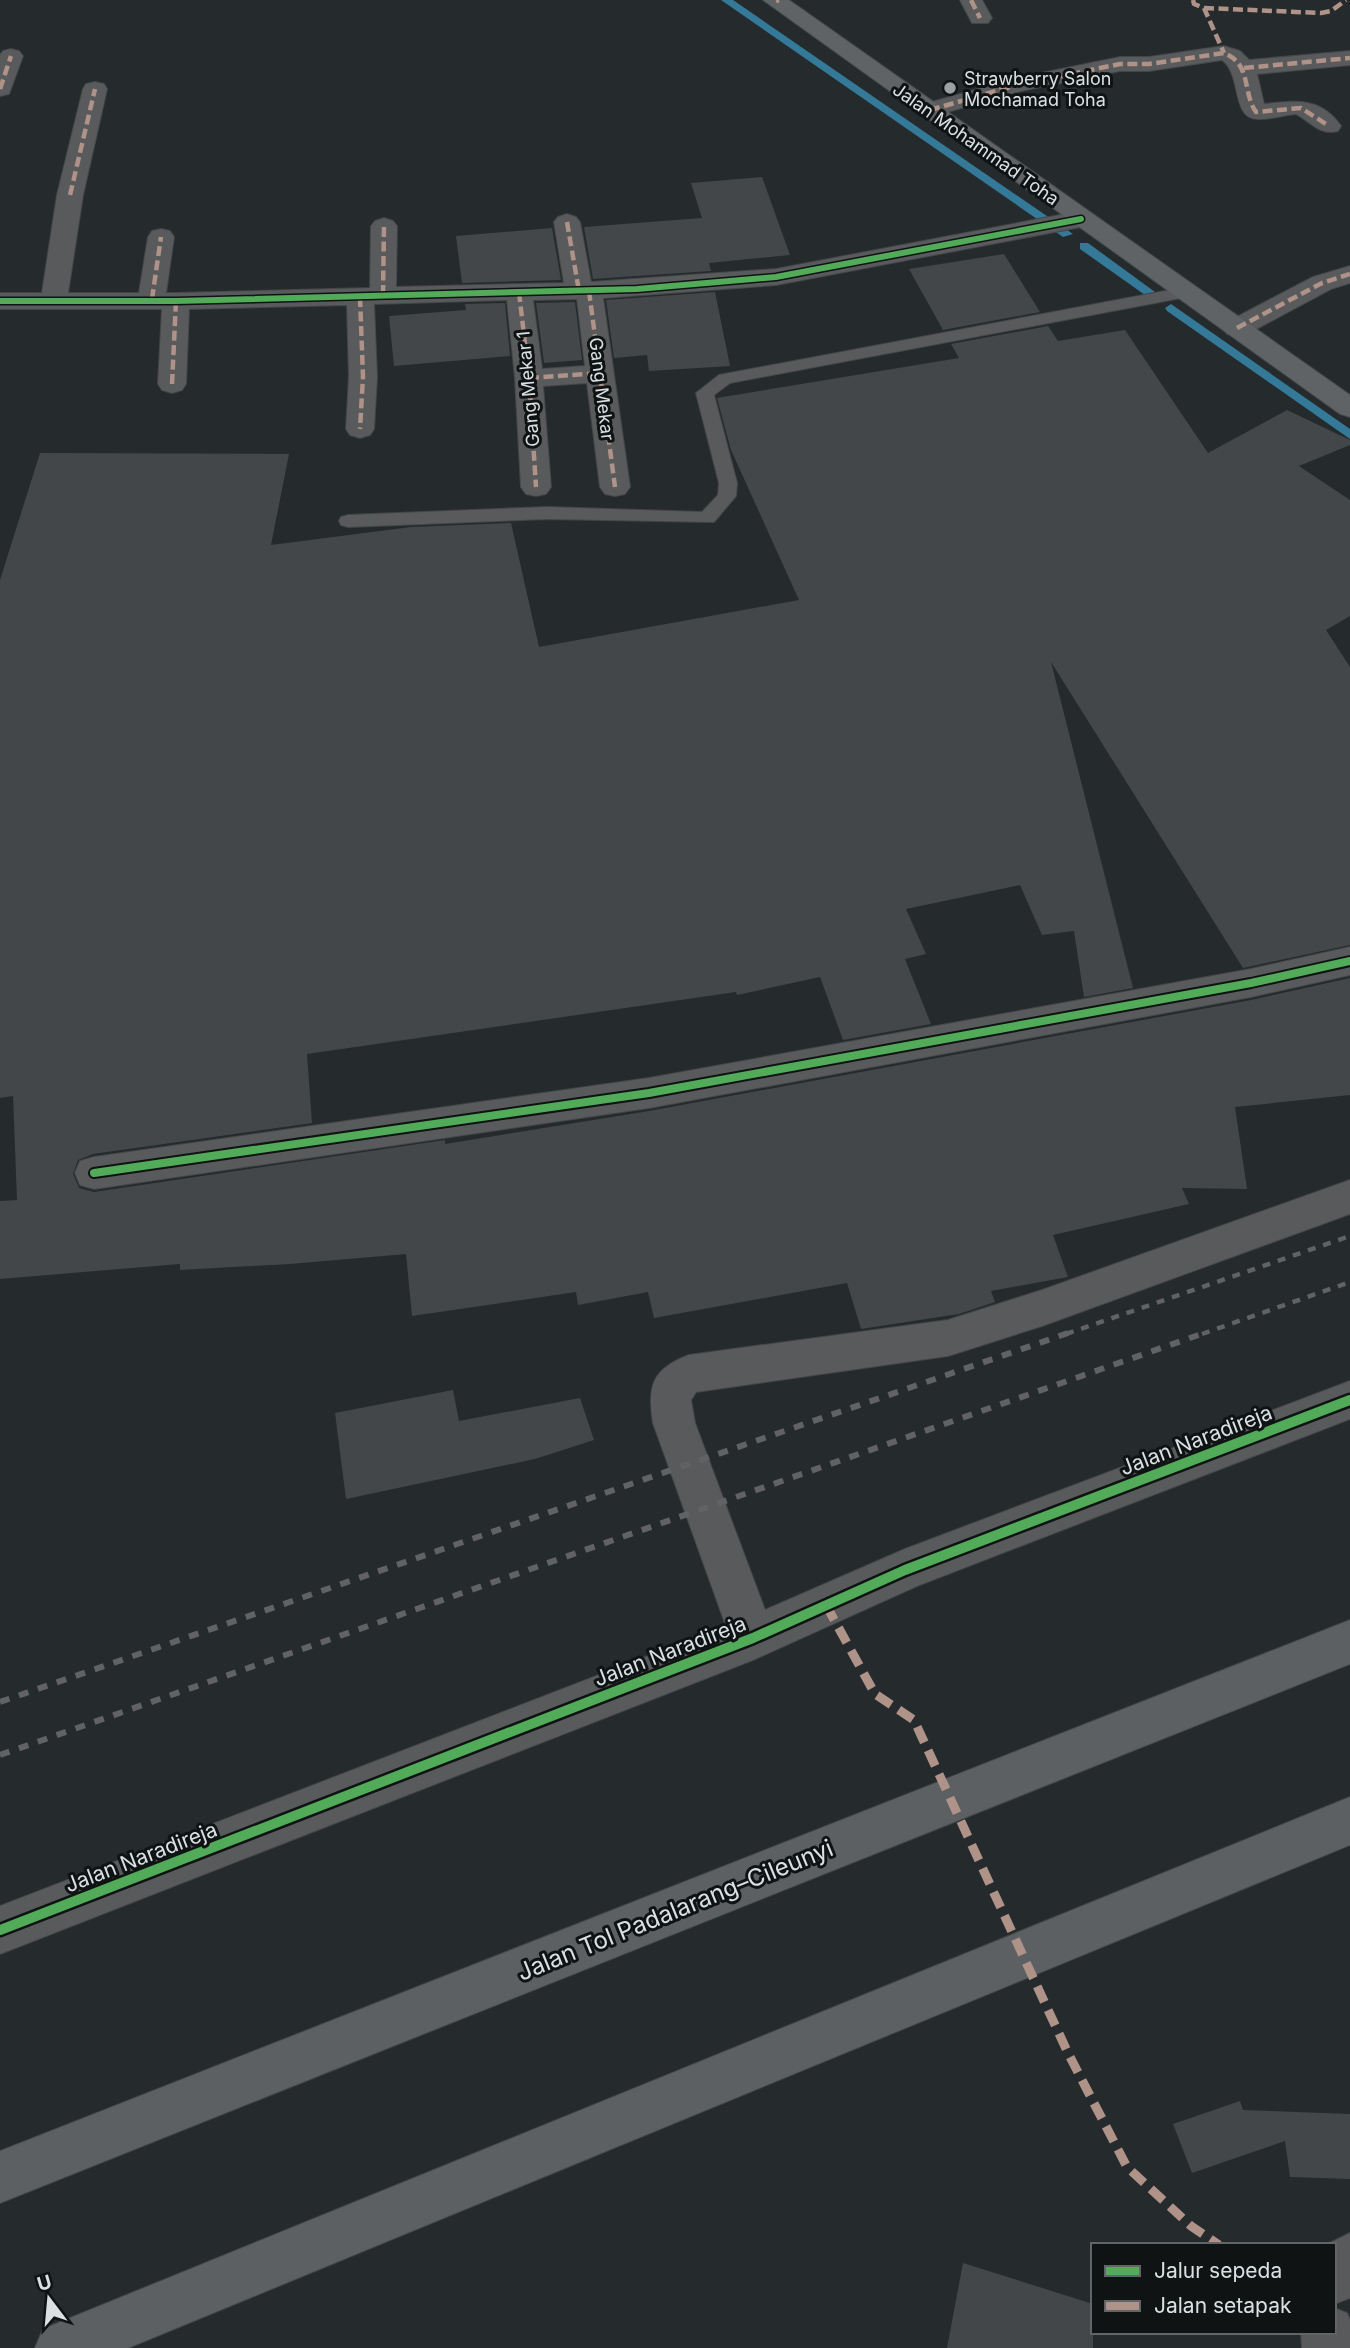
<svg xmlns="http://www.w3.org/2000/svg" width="1350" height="2348" viewBox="0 0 1350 2348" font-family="Inter,sans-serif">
<rect width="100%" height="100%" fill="#252a2c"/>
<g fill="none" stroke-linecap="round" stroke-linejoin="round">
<g fill="#347998" fill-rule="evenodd">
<path d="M 721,0 L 733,0 L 1073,234 L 1063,237 Z"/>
<path d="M 1080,243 L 1088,243 L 1155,292 L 1145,295 L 1080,249 Z"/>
<path d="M 1171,304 L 1350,429 L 1350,439 L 1167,311 L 1165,308 Z"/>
</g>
</g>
<g fill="#434749">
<path d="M 762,177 L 790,255 L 709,263 L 711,271 L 593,279 L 584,227 L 702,218 L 691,183 Z"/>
<path d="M 552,228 L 561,280 L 462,283 L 456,236 Z"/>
<path d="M 1004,254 L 1040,312 L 943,330 L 909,269 Z"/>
<path d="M 715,292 L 730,366 L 649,371 L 647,355 L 614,358 L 606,300 Z"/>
<path d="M 575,302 L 582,360 L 544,363 L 536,303 Z"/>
<path d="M 505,303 L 510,356 L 394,366 L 389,316 L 466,310 L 465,304 Z"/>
<path d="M 1048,326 L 1058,341 L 1125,330 L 1208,453 L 1287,410 L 1350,440 L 1350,445 L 1299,466 L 1350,500 L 1350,616 L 1326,630 L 1350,667 L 1350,945 L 1243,968 L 1051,662 L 1133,988 L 1084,997 L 1074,931 L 1042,935 L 1020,885 L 906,909 L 926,954 L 905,959 L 931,1024 L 843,1040 L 820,977 L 737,995 L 736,992 L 307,1054 L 312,1123 L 93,1154 L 78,1160 L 73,1174 L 79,1188 L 94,1192 L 445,1140 L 445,1144 L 649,1111 L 1251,1000 L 1350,978 L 1350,1095 L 1235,1107 L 1247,1189 L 1182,1188 L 1189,1204 L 1053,1235 L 1068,1277 L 991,1291 L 995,1302 L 959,1314 L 861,1329 L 847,1283 L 654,1318 L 648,1292 L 578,1305 L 576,1292 L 412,1316 L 406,1254 L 290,1264 L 180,1270 L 180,1264 L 0,1279 L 0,1201 L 17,1200 L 13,1096 L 0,1098 L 0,580 L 40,453 L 289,454 L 271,545 L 411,527 L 511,523 L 539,647 L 799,600 L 731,450 L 717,398 L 959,358 L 951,344 Z"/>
<path d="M 453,1390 L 459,1421 L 580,1398 L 594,1440 L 535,1459 L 346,1499 L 335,1413 Z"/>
<path d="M 1240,2101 L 1243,2110 L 1350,2114 L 1350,2179 L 1290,2177 L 1285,2141 L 1192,2173 L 1173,2124 Z"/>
<path d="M 963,2263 L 1093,2304 L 1093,2348 L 947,2348 Z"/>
</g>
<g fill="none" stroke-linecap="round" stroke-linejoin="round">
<defs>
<path id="service" d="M 1186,287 L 1192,288 L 1195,292 L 1192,296 L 730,383 L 714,395 L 737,483 L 736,496 L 714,522 L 547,519 L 348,527 L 341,525 L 339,521 L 341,517 L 348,515 L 547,507 L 702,512 L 718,495 L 719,483 L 696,393 L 719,375 Z"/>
<g id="minor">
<path d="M 960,0 L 982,0 L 992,18 L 988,23 L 972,23 Z"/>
<path d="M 1224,46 L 1240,51 L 1249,60 L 1350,51 L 1350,65 L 1257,74 L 1264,104 C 1295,101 1320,96 1341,126 L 1338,131 C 1320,136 1311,122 1296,114 C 1283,115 1270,120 1257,119 C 1231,118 1242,74 1222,60 L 1149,71 L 1120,71 L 1021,91 L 930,117 L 921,115 L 918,110 L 921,105 L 1017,78 L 1120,57 L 1149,57 Z"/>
<path d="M 11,49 L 19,51 L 23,56 L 9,94 L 0,96 L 0,55 L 3,51 Z"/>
<path d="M 95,82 L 104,84 L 107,89 L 83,195 L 68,293 L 139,293 L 148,237 L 152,231 L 161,229 L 170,231 L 174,237 L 166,293 L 176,293 L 370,288 L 371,226 L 375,221 L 384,218 L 393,221 L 397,226 L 396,287 L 564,283 L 554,222 L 558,217 L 567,214 L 576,217 L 580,222 L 591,282 L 776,269 L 1081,211 L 1090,214 L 1094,219 L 1090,224 L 1081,227 L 776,285 L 603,298 L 630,487 L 625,494 L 615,496 L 605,494 L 600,487 L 587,383 L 543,386 L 551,487 L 546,494 L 536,496 L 526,494 L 521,487 L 515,378 L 507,300 L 374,304 L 377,377 L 374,429 L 370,435 L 360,438 L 350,435 L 346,429 L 349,377 L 347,305 L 189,309 L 186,384 L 182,390 L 172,393 L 162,390 L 158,384 L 162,309 L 0,309 L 0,293 L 42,293 L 57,195 L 83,89 L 86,84 ZM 577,299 L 585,366 L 542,369 L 533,300 Z"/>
<path d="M 1350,266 L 1350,283 L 1331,289 L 1247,334 L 1237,336 L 1227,334 L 1223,328 L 1227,322 L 1313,277 Z"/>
<path d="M 1350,947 L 1350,975 L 1251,997 L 649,1108 L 94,1189 L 80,1185 L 75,1173 L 80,1161 L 94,1157 L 649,1078 L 1251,969 Z"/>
<path d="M 1350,1180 L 1350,1214 L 1042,1326 L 948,1356 L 696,1392 L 691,1400 L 695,1423 L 765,1610 L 905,1549 L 1350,1381 L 1350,1419 L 917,1586 L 753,1660 L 0,1954 L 0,1906 L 726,1626 L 653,1423 C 647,1386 652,1369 689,1355 L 948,1320 L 1042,1290 Z"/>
<path d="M 1350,2233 L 1350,2298 L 1334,2304 L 1334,2245 L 1326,2245 Z"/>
<path d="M 1334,2308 L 1347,2313 L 1350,2320 L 1350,2348 L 1302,2348 L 1301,2332 L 1334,2332 Z"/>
</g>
<path id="primary" d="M 763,0 L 789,0 L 1350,395 L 1350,417 L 1340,414 Z"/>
<g id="motorway">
<path d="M 1350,1620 L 1350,1664 L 0,2203 L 0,2151 Z"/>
<path d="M 1350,1797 L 1350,1845 L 128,2348 L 35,2348 L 43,2329 Z"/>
</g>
</defs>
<use href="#service" stroke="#434648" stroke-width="2"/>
<use href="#minor" stroke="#434648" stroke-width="2"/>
<use href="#primary" stroke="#434648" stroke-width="2"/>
<use href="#motorway" stroke="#434648" stroke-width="2"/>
<use href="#service" fill="#585a5c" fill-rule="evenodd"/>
<use href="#minor" fill="#585a5c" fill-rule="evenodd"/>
<use href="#primary" fill="#606365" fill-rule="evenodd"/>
<use href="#motorway" fill="#5c6062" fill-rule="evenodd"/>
<g stroke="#606263" stroke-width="4.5" stroke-dasharray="8 8" stroke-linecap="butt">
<path d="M 1066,1334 L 1350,1236"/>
<path d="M 1202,1334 L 1350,1282"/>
</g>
<g stroke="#606263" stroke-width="6" stroke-dasharray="10 10" stroke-linecap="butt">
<path d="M 0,1702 L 1071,1332"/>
<path d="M 0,1755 L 1207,1332"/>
</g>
<g stroke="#af9288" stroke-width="4.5" stroke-dasharray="10 4.5" stroke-linecap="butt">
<path d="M 971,0 L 980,18"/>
<path d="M 1193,0 L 1194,4 L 1204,8 L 1224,53"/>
<path d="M 776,1 L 779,0"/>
<path d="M 1204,8 L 1321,13 L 1331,11 L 1346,0"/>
<path d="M 1244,68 L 1350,58"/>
<path d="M 0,89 L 11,56"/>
<path d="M 930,110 L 1017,85 L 1120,64 L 1149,64 L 1224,53 C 1252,64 1242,92 1256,112 L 1301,108 L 1329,126"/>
<path d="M 70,195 L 95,89"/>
<path d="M 567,222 L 579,291"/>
<path d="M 589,291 L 615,487"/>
<path d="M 519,292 L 529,378 L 536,487"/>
<path d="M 383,295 L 384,226"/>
<path d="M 360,297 L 363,377 L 360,429"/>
<path d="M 152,299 L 161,237"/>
<path d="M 1237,328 L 1322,283 L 1350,274"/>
<path d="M 529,378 L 601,373"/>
<path d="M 172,384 L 176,301"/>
</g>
<path stroke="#af9288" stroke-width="9" stroke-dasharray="17 9" stroke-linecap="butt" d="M 826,1605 L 875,1694 L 914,1720 L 1068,2053 L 1127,2167 L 1191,2226 L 1219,2245"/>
<defs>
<path id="cycleway-far2" d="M 0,301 L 176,301 L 637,289 L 776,277 L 1081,219"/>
<path id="cycleway-far1" d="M 94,1173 L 649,1093 L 1251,983 L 1350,961"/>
<path id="cycleway" d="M 0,1930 L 753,1638 L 905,1570 L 1350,1400"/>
</defs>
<use href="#cycleway-far2" stroke="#0f1314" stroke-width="9"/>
<use href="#cycleway-far1" stroke="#0f1314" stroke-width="12"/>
<use href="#cycleway" stroke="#0f1314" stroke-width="15"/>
<use href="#cycleway-far2" stroke="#51ab58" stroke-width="6"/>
<use href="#cycleway-far1" stroke="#51ab58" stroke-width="8"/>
<use href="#cycleway" stroke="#51ab58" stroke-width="10"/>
</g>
<circle fill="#9ba0a3" stroke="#0f1314" stroke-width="2.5" cx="950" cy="88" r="7"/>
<g text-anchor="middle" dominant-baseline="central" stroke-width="6" stroke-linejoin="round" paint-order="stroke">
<g font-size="18" fill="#dbe0e3" stroke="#0f1314" text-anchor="start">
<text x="964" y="78">Strawberry Salon<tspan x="964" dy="21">Mochamad Toha</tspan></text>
</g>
<g font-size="18" fill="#dbe0e3" stroke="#0f1314">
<text transform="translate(976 144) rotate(35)">Jalan Mohammad Toha</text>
<text transform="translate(528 389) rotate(-95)">Gang Mekar 1</text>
<text transform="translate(602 389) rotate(83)">Gang Mekar</text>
</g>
<g font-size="21" fill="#dbe0e3" stroke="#0f1314">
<text transform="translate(1196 1440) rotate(-21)">Jalan Naradireja</text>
<text transform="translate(670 1651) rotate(-21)">Jalan Naradireja</text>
<text transform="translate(141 1857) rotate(-21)">Jalan Naradireja</text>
</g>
<g font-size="24" fill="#dbe0e3" stroke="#0f1314">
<text transform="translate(675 1910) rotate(-22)">Jalan Tol Padalarang–Cileunyi</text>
</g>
</g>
<rect x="1091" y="2243" width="245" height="91" fill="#0f1314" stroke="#616567" stroke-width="2"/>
<rect x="1105" y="2266" width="35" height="10" fill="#51ab58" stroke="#616567" stroke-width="2"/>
<text x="1154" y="2278" font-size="21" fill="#dbe0e3">Jalur sepeda</text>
<rect x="1105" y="2301" width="35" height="10" fill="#af9288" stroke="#616567" stroke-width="2"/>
<text x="1154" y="2313" font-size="21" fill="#dbe0e3">Jalan setapak</text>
<g transform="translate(49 2299) rotate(344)" stroke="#0f1314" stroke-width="5" paint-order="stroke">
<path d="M0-5L12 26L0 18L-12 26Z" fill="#dbe0e3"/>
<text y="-10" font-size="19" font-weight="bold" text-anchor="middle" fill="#dbe0e3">U</text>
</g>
</svg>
